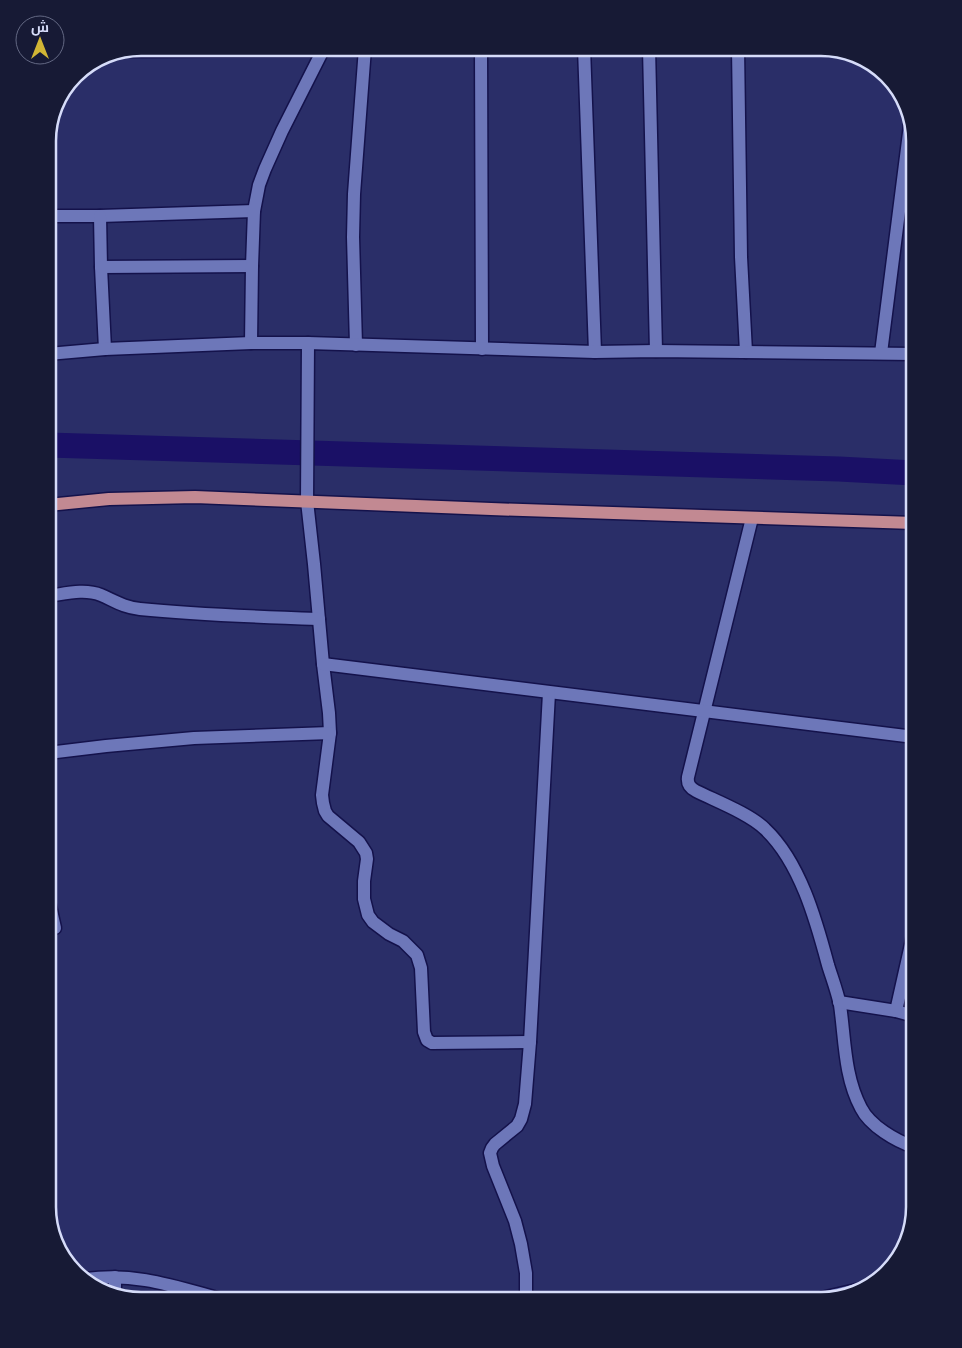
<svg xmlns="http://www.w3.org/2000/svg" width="962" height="1348" viewBox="0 0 962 1348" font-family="Merriweather,Cairo,serif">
<rect width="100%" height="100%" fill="#2a2e68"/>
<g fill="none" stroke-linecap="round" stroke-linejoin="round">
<path stroke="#1a1066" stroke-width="25" d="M 48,445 L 839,469 L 914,473"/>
<defs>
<g id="minor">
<path d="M 481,48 L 482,349"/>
<path d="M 584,48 L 595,352"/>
<path d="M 649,48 L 656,351"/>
<path d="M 738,48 L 741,257 L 746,352"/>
<path d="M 132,51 L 323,50 L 372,48"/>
<path d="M 48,216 L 100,216 L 254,211"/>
<path d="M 100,216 L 101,267 L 105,349"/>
<path d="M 101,267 L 252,266"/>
<path d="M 251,343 L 252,266 L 254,211 L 259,185 L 265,169 L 282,131 L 323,50 L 323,48"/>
<path d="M 308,343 L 307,501 L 314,564 L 323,664 L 329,713 L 330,733 L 322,795 L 323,803 L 325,811 L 328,816 L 359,842 L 366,853 L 367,859 L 364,881 L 364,899 L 368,915 L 373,922 L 389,934 L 403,941 L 417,955 L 421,968 L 424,1032 L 427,1040 L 432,1043 L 530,1042"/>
<path d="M 356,345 L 353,237 L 354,194 L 365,48"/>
<path d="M 881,353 L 910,125"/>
<path d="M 48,354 L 105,349 L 251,343 L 308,343 L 595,352 L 656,351 L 914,354"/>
<path d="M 752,518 L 688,777 C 687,784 690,788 696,791 C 716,801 750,814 765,829 C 800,862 816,920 828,965 C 832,978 837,991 840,1005 C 845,1039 844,1076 861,1108 C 870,1126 896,1141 914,1147"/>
<path d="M 48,596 C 64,594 84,588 101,595 C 115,601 123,607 140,609 C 199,615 259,617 319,619"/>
<path d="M 323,664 L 914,737"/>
<path d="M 48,753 L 106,746 L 194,738 L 330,733"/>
<path d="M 48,897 L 55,928"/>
<path d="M 839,1002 L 896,1011 L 914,1016"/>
<path d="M 896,1011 L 914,931"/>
<path d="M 115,1277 L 115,1294"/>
<path d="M 86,1279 C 137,1272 176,1287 225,1300"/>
<path d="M 526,1300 L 526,1273 L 521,1244 L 515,1221 L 493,1166 L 490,1153 L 492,1148 L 495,1144 L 517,1126 L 521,1119 L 525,1104 L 530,1042 L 549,693"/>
<path d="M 813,1300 L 869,1287"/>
</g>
<path id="major" d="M 48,505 L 109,499 L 195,497 L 491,509 L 914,523"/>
</defs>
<use href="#minor" stroke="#14124b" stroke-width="15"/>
<use href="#major" stroke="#14124b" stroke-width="15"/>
<use href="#minor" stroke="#6d77b9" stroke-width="12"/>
<use href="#major" stroke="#c28992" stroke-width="12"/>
</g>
<path d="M0 0H962V1348H0ZM141 56H821A85 85 0 0 1 906 141V1207A85 85 0 0 1 821 1292H141A85 85 0 0 1 56 1207V141A85 85 0 0 1 141 56Z" fill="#171a35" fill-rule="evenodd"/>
<path fill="none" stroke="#d6dcf9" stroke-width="2.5" d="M141 56H821A85 85 0 0 1 906 141V1207A85 85 0 0 1 821 1292H141A85 85 0 0 1 56 1207V141A85 85 0 0 1 141 56Z"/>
<g transform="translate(40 40)"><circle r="24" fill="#171a35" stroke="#636883"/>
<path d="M0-4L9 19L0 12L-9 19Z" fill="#d2b635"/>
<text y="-8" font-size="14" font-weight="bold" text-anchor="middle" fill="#d6dcf9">ش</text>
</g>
</svg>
